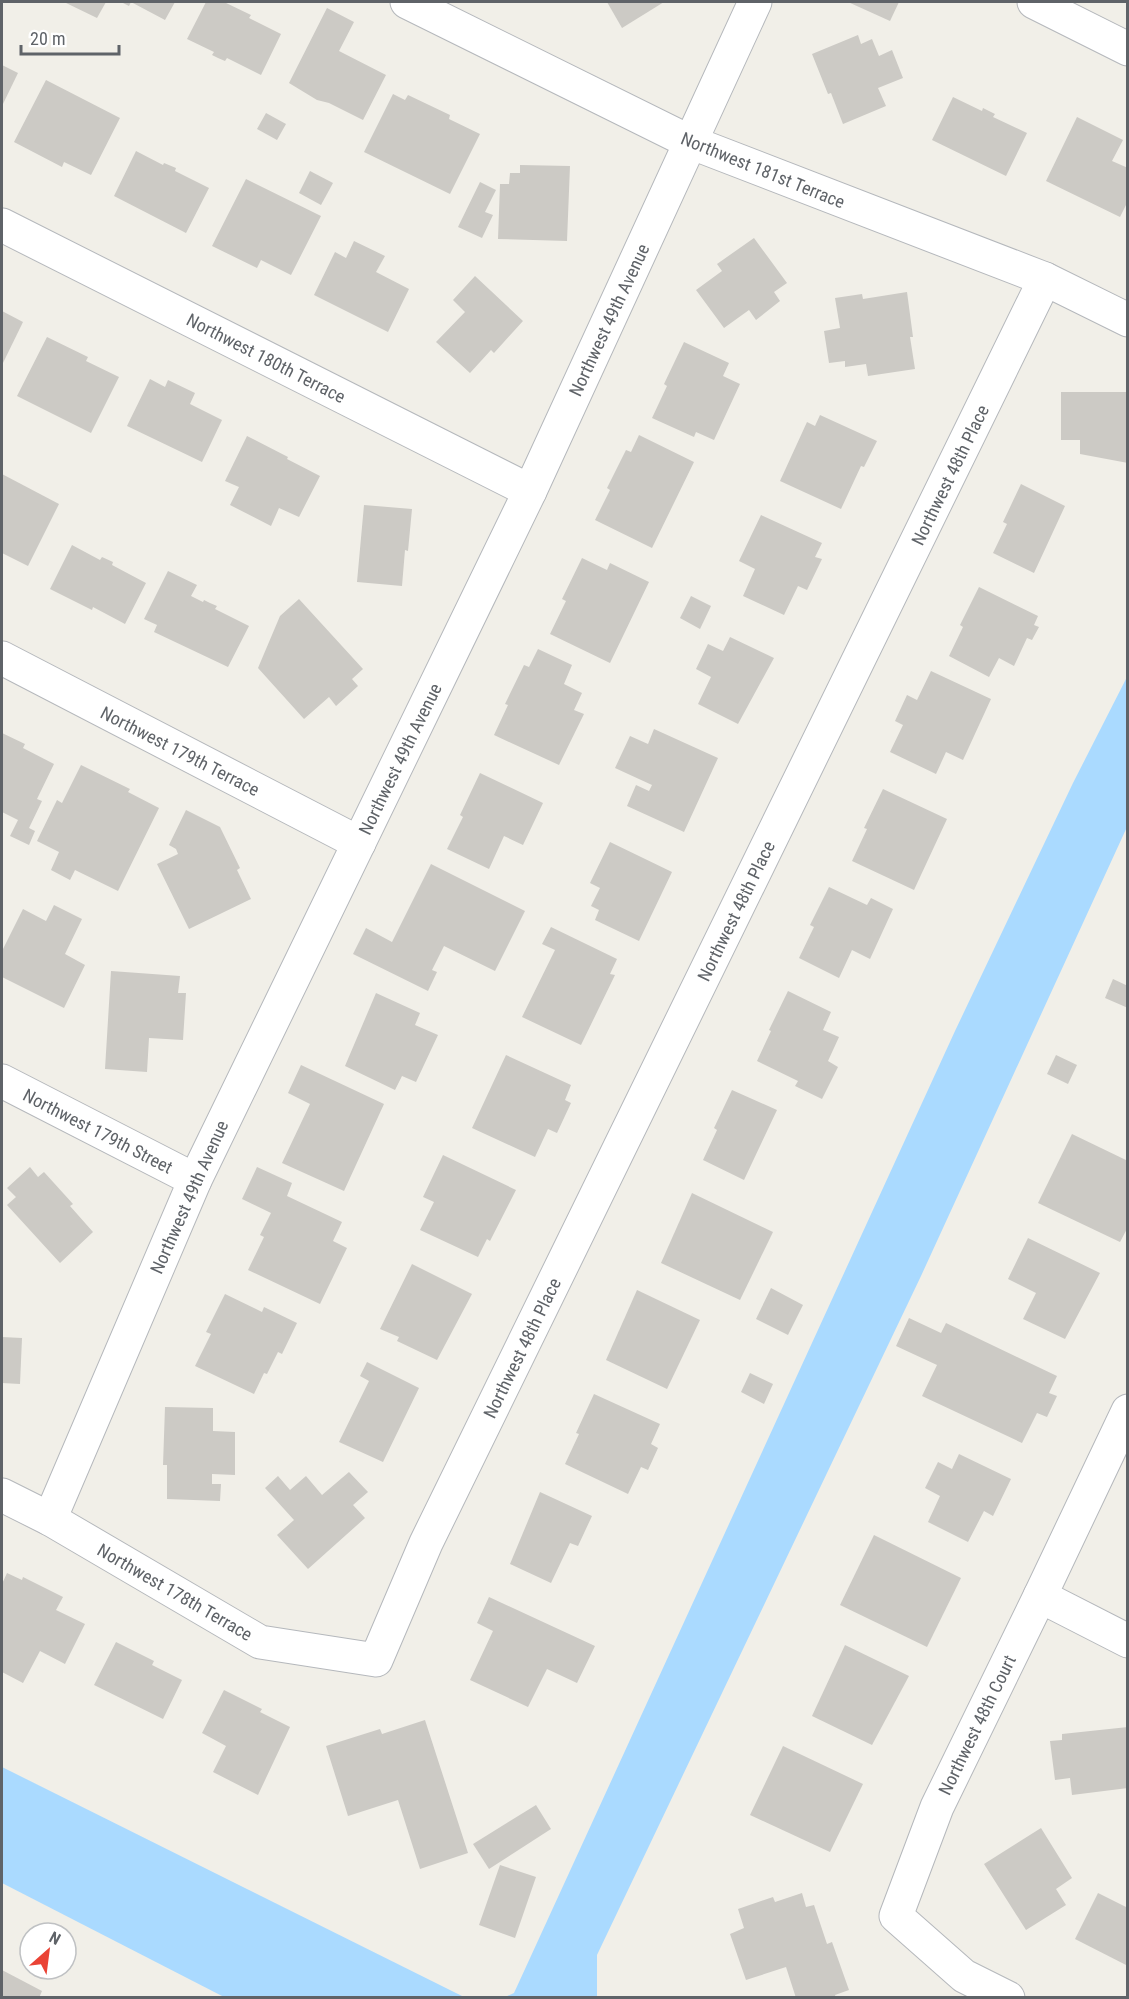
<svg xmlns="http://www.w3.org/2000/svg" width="1129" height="1999" viewBox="0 0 1129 1999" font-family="'Roboto Condensed',sans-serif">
<rect width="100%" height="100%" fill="#f1efe8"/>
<g fill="#aadaff">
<path d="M 1127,677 L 1127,827 L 921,1276 L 597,1955 L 597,1997 L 505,1997 L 514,1993 L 955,1031 L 1073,783 Z"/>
<path d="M 2,1767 L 464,1997 L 224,1997 L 2,1883 Z"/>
</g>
<g fill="#cccac5">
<path d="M 64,2 L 106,2 L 97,18 Z"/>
<path d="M 121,2 L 175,2 L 165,20 L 131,2 L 129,6 Z"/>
<path d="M 206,2 L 224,2 L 251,15 L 249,18 L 281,34 L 261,75 L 227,58 L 225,61 L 218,58 L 212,55 L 214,52 L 187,39 Z"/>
<path d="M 607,2 L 664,2 L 622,28 Z"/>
<path d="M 848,2 L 899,2 L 890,21 Z"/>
<path d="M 327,8 L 354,22 L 339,51 L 386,75 L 363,120 L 329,103 L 317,100 L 289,83 Z"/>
<path d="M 858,35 L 861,44 L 872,39 L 879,56 L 892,50 L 903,78 L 878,88 L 886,106 L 843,124 L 831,93 L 828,94 L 812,54 Z"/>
<path d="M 2,65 L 18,73 L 2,106 Z"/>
<path d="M 46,80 L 120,118 L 91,175 L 64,162 L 62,167 L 14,142 Z"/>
<path d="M 393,94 L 405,100 L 408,95 L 450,115 L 449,119 L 480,134 L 450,194 L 364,152 Z"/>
<path d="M 953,97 L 982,111 L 983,108 L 995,114 L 993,117 L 1027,133 L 1006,176 L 932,140 Z"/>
<path d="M 266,113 L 286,124 L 277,140 L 257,129 Z"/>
<path d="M 1077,117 L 1123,140 L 1112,161 L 1128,168 L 1128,201 L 1120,217 L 1046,181 Z"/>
<path d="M 136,151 L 163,165 L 164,163 L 176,168 L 175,171 L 209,188 L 186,233 L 114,196 Z"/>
<path d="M 520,165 L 570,166 L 567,241 L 498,239 L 500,184 L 509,184 L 510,173 L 520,173 Z"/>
<path d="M 310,171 L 333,183 L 321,205 L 299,193 Z"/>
<path d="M 246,179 L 321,216 L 291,275 L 261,260 L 257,268 L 212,246 Z"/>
<path d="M 480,182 L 496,190 L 485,212 L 493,215 L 482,238 L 458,227 Z"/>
<path d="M 754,238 L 787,283 L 774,292 L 780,301 L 756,320 L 749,310 L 724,328 L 696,290 L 722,271 L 717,264 Z"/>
<path d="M 354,241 L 385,256 L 376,272 L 409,289 L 388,332 L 314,295 L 335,252 L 346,258 Z"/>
<path d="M 475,276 L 523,321 L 494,353 L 491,350 L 470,373 L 436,342 L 465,312 L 453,300 Z"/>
<path d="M 907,292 L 913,337 L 910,337 L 915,369 L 868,376 L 866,364 L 845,367 L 845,361 L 829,363 L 824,331 L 840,328 L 835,298 L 862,294 L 863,299 Z"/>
<path d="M 2,311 L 23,322 L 2,365 Z"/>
<path d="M 47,337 L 88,357 L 86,361 L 119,377 L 91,433 L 17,396 Z"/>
<path d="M 684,342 L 729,363 L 723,376 L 740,384 L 714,440 L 696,432 L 694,437 L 652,418 L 667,386 L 664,384 Z"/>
<path d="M 150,379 L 165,387 L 168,380 L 195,393 L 190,404 L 222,420 L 202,462 L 127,426 Z"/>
<path d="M 1061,392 L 1128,392 L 1128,463 L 1080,454 L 1080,440 L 1061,440 Z"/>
<path d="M 820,415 L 877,441 L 864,467 L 861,466 L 841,509 L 780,481 L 807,422 L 815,426 Z"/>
<path d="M 639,435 L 694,462 L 652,548 L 595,520 L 610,490 L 607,488 L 626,450 L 631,452 Z"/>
<path d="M 247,436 L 288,457 L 287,459 L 320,476 L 299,517 L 279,508 L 271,526 L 230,505 L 239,487 L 225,481 Z"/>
<path d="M 2,474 L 59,504 L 28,566 L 2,553 Z"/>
<path d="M 1021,484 L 1065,506 L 1034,573 L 993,553 L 1007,524 L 1003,522 Z"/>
<path d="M 364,505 L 412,509 L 408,551 L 405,550 L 402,586 L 357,582 Z"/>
<path d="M 761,515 L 822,543 L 815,557 L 822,559 L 807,590 L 798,586 L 784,615 L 743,596 L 755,569 L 739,561 Z"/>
<path d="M 72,545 L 100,560 L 102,557 L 113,562 L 112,565 L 146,583 L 125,624 L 93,607 L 92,610 L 50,589 Z"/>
<path d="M 582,558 L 607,570 L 610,563 L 649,582 L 610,663 L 550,634 L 566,601 L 562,599 Z"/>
<path d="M 168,571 L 197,585 L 191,596 L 203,602 L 204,600 L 210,603 L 217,606 L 215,609 L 249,626 L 228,667 L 154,632 L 157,625 L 144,619 Z"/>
<path d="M 979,587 L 1038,616 L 1034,625 L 1039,627 L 1032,640 L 1027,638 L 1014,666 L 999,658 L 989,677 L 949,656 L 963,627 L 960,625 Z"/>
<path d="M 691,596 L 711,606 L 700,629 L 680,618 Z"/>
<path d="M 299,599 L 363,669 L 352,679 L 358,686 L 336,706 L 329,697 L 304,719 L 258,668 L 280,616 Z"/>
<path d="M 730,637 L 774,658 L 738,724 L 698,704 L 711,677 L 696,669 L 708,644 L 723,651 Z"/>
<path d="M 538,649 L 572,665 L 564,684 L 582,693 L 574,710 L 584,714 L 559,765 L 494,735 L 508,705 L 505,704 L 524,665 L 529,667 Z"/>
<path d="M 931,671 L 991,699 L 963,760 L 946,752 L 936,774 L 890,752 L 903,725 L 895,721 L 907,695 L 917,700 Z"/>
<path d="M 654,729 L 718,758 L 684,832 L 627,806 L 636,785 L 649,791 L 652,785 L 615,768 L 630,736 L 648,744 Z"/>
<path d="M 2,733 L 25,744 L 23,748 L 54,764 L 37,799 L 42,801 L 29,828 L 35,831 L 29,845 L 10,836 L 18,820 L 2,812 Z"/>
<path d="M 81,765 L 130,789 L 128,792 L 159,808 L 118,891 L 75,870 L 70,880 L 51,870 L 59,852 L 37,841 L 57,800 L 62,803 Z"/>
<path d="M 480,773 L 543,803 L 523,845 L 504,836 L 489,869 L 447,849 L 463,817 L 460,815 Z"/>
<path d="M 883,789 L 947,819 L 914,890 L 852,861 L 867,829 L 864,828 Z"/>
<path d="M 186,810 L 220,827 L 240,868 L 237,870 L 251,899 L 189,929 L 157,864 L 178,854 L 176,849 L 169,845 Z"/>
<path d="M 610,842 L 672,872 L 639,941 L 595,920 L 599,910 L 591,906 L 600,888 L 590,883 Z"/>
<path d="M 431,864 L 525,911 L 495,971 L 444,946 L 432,970 L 437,972 L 428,991 L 353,954 L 366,928 L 392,942 Z"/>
<path d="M 829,887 L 867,905 L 871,898 L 893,909 L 870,959 L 852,950 L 839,978 L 799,958 L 814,927 L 810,925 Z"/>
<path d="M 54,905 L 82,919 L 65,954 L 85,965 L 64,1008 L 2,977 L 2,951 L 23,909 L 46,921 Z"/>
<path d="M 551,927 L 617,959 L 610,974 L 615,975 L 581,1045 L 522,1017 L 555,950 L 542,944 Z"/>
<path d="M 111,971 L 180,976 L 178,993 L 186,993 L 183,1040 L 149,1038 L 147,1072 L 105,1069 Z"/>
<path d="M 1113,979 L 1128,986 L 1128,1008 L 1105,998 Z"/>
<path d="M 788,991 L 831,1012 L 823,1030 L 839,1037 L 828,1061 L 838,1067 L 822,1099 L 795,1086 L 798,1081 L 757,1061 L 771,1031 L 769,1030 Z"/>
<path d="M 376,993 L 420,1013 L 415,1025 L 438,1035 L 416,1082 L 402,1076 L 395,1090 L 345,1066 Z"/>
<path d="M 506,1055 L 571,1085 L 565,1100 L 571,1103 L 557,1133 L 548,1129 L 535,1157 L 472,1128 Z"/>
<path d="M 1056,1055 L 1077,1065 L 1068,1084 L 1047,1074 Z"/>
<path d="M 301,1065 L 384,1104 L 344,1191 L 282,1163 L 310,1104 L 288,1093 Z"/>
<path d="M 732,1090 L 777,1110 L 744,1180 L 703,1160 L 717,1130 L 714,1128 Z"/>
<path d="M 1072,1134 L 1128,1161 L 1128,1227 L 1120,1242 L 1038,1203 Z"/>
<path d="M 443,1155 L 516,1190 L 490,1241 L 487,1239 L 478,1257 L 420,1230 L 434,1202 L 423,1197 Z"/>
<path d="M 30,1167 L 38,1177 L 44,1172 L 73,1204 L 70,1206 L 93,1232 L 60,1263 L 7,1205 L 16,1197 L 7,1188 Z"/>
<path d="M 257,1167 L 292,1183 L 287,1196 L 342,1222 L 333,1241 L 347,1248 L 320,1304 L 248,1270 L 264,1237 L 260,1235 L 271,1213 L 242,1199 Z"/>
<path d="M 692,1193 L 773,1232 L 740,1300 L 661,1263 Z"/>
<path d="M 1028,1238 L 1100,1273 L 1065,1339 L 1023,1319 L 1036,1293 L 1008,1279 Z"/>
<path d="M 412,1264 L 472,1294 L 437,1360 L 397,1341 L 399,1337 L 380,1329 Z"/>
<path d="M 771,1288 L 803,1305 L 788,1335 L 756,1319 Z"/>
<path d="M 637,1290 L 700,1320 L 667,1389 L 606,1360 Z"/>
<path d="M 225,1294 L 262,1312 L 264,1307 L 297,1323 L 282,1354 L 278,1352 L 267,1374 L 264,1373 L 254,1394 L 195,1366 L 211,1334 L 206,1332 Z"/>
<path d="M 909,1318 L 941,1333 L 946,1323 L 1057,1376 L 1049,1393 L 1057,1396 L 1047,1417 L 1037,1413 L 1022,1443 L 922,1396 L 937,1365 L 896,1346 Z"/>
<path d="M 2,1337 L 22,1338 L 20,1384 L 2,1383 Z"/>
<path d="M 367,1362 L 419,1388 L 383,1462 L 339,1442 L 369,1381 L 360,1376 Z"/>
<path d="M 750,1373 L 773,1384 L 764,1404 L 741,1392 Z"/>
<path d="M 594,1394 L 660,1424 L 651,1444 L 658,1448 L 648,1470 L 641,1467 L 628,1494 L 565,1464 L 579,1434 L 576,1433 Z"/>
<path d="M 165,1407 L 213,1408 L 213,1431 L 235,1432 L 235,1475 L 212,1474 L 212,1484 L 221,1484 L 220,1501 L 167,1499 L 167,1465 L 163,1465 Z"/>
<path d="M 959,1454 L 1011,1479 L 993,1516 L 984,1511 L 968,1542 L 928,1522 L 940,1496 L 925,1488 L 938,1462 L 952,1469 Z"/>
<path d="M 349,1472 L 368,1492 L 353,1505 L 365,1518 L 308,1569 L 277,1535 L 294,1520 L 265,1488 L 278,1476 L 290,1490 L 306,1476 L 322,1495 Z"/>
<path d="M 540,1492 L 592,1516 L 578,1546 L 570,1543 L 551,1583 L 510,1564 Z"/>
<path d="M 874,1535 L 961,1578 L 927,1647 L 840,1605 Z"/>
<path d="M 7,1573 L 22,1580 L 23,1577 L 63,1597 L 56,1610 L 85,1624 L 65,1664 L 40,1651 L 23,1683 L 2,1672 L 2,1584 Z"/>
<path d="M 489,1597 L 595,1646 L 577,1683 L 547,1669 L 528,1707 L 470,1680 L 493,1631 L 477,1623 Z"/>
<path d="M 116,1642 L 154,1661 L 152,1665 L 182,1680 L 163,1719 L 94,1685 Z"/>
<path d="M 845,1645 L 909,1676 L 872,1745 L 812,1716 Z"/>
<path d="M 224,1690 L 262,1709 L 260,1712 L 290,1727 L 258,1795 L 213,1772 L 226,1746 L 202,1733 Z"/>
<path d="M 425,1720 L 468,1853 L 420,1869 L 398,1800 L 348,1816 L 326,1746 L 380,1729 L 382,1734 Z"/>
<path d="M 1128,1727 L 1128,1788 L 1072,1795 L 1070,1778 L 1055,1780 L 1050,1741 L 1062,1740 L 1062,1734 Z"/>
<path d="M 783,1746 L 863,1784 L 830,1852 L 750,1815 Z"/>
<path d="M 536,1805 L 551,1829 L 489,1869 L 473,1844 Z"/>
<path d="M 1041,1828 L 1072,1878 L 1056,1889 L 1066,1905 L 1026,1930 L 984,1864 Z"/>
<path d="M 500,1865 L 536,1877 L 515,1938 L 479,1925 Z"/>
<path d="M 802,1893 L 806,1907 L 814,1905 L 827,1944 L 832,1942 L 849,1990 L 835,1995 L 836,1998 L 796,1998 L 786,1967 L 746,1980 L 730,1934 L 744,1928 L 738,1909 L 773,1897 L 775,1902 Z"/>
<path d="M 1098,1893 L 1128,1908 L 1128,1966 L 1075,1939 Z"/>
<path d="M 2,1970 L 42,1991 L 39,1998 L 2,1998 Z"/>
</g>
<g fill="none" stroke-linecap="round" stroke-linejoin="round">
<defs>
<g id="minor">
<path d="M 407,2 L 690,142 L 1045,279 L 1128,320"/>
<path d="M 1034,2 L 1128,49"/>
<path d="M 2,225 L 530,491"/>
<path d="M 2,658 L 359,843"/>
<path d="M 2,1081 L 195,1180"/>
<path d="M 2,1495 L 50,1519 L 260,1642 L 376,1660 L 426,1543 L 1045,279"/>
<path d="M 50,1519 L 195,1180 L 530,491 L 755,2"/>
<path d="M 1040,1596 L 1128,1641"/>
<path d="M 1008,1998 L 964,1976 L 896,1916 L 937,1807 L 1040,1596 L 1128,1411"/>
</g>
</defs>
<use href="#minor" stroke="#b5b8bc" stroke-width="35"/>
<use href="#minor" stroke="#fff" stroke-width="33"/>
</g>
<g text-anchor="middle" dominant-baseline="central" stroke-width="5" stroke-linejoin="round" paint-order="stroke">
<g font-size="18" fill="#5f6368" stroke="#fff">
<text transform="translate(763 170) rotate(22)">Northwest 181st Terrace</text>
<text transform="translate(609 320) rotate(-65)">Northwest 49th Avenue</text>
<text transform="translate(266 358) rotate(27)">Northwest 180th Terrace</text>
<text transform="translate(950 475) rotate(-64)">Northwest 48th Place</text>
<text transform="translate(180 751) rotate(27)">Northwest 179th Terrace</text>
<text transform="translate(400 759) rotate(-64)">Northwest 49th Avenue</text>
<text transform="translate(736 911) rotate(-64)">Northwest 48th Place</text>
<text transform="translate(98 1131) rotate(27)">Northwest 179th Street</text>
<text transform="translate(189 1197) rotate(-66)">Northwest 49th Avenue</text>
<text transform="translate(522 1348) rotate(-64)">Northwest 48th Place</text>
<text transform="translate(175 1592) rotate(30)">Northwest 178th Terrace</text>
<text transform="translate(977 1725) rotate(-64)">Northwest 48th Court</text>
</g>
</g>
<rect width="1129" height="1999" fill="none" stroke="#5f6368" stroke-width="6"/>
<g transform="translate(48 1951) rotate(28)"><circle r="28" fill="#ffffff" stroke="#bfc1c3" stroke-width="1.5"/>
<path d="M0-4.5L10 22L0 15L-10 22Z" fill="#ea4335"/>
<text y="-9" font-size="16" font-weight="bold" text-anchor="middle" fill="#5f6368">N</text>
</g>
<path d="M21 45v9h98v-9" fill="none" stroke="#5f6368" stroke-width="3"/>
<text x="30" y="45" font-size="18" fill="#5f6368" stroke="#ffffff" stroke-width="4.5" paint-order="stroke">20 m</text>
</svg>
